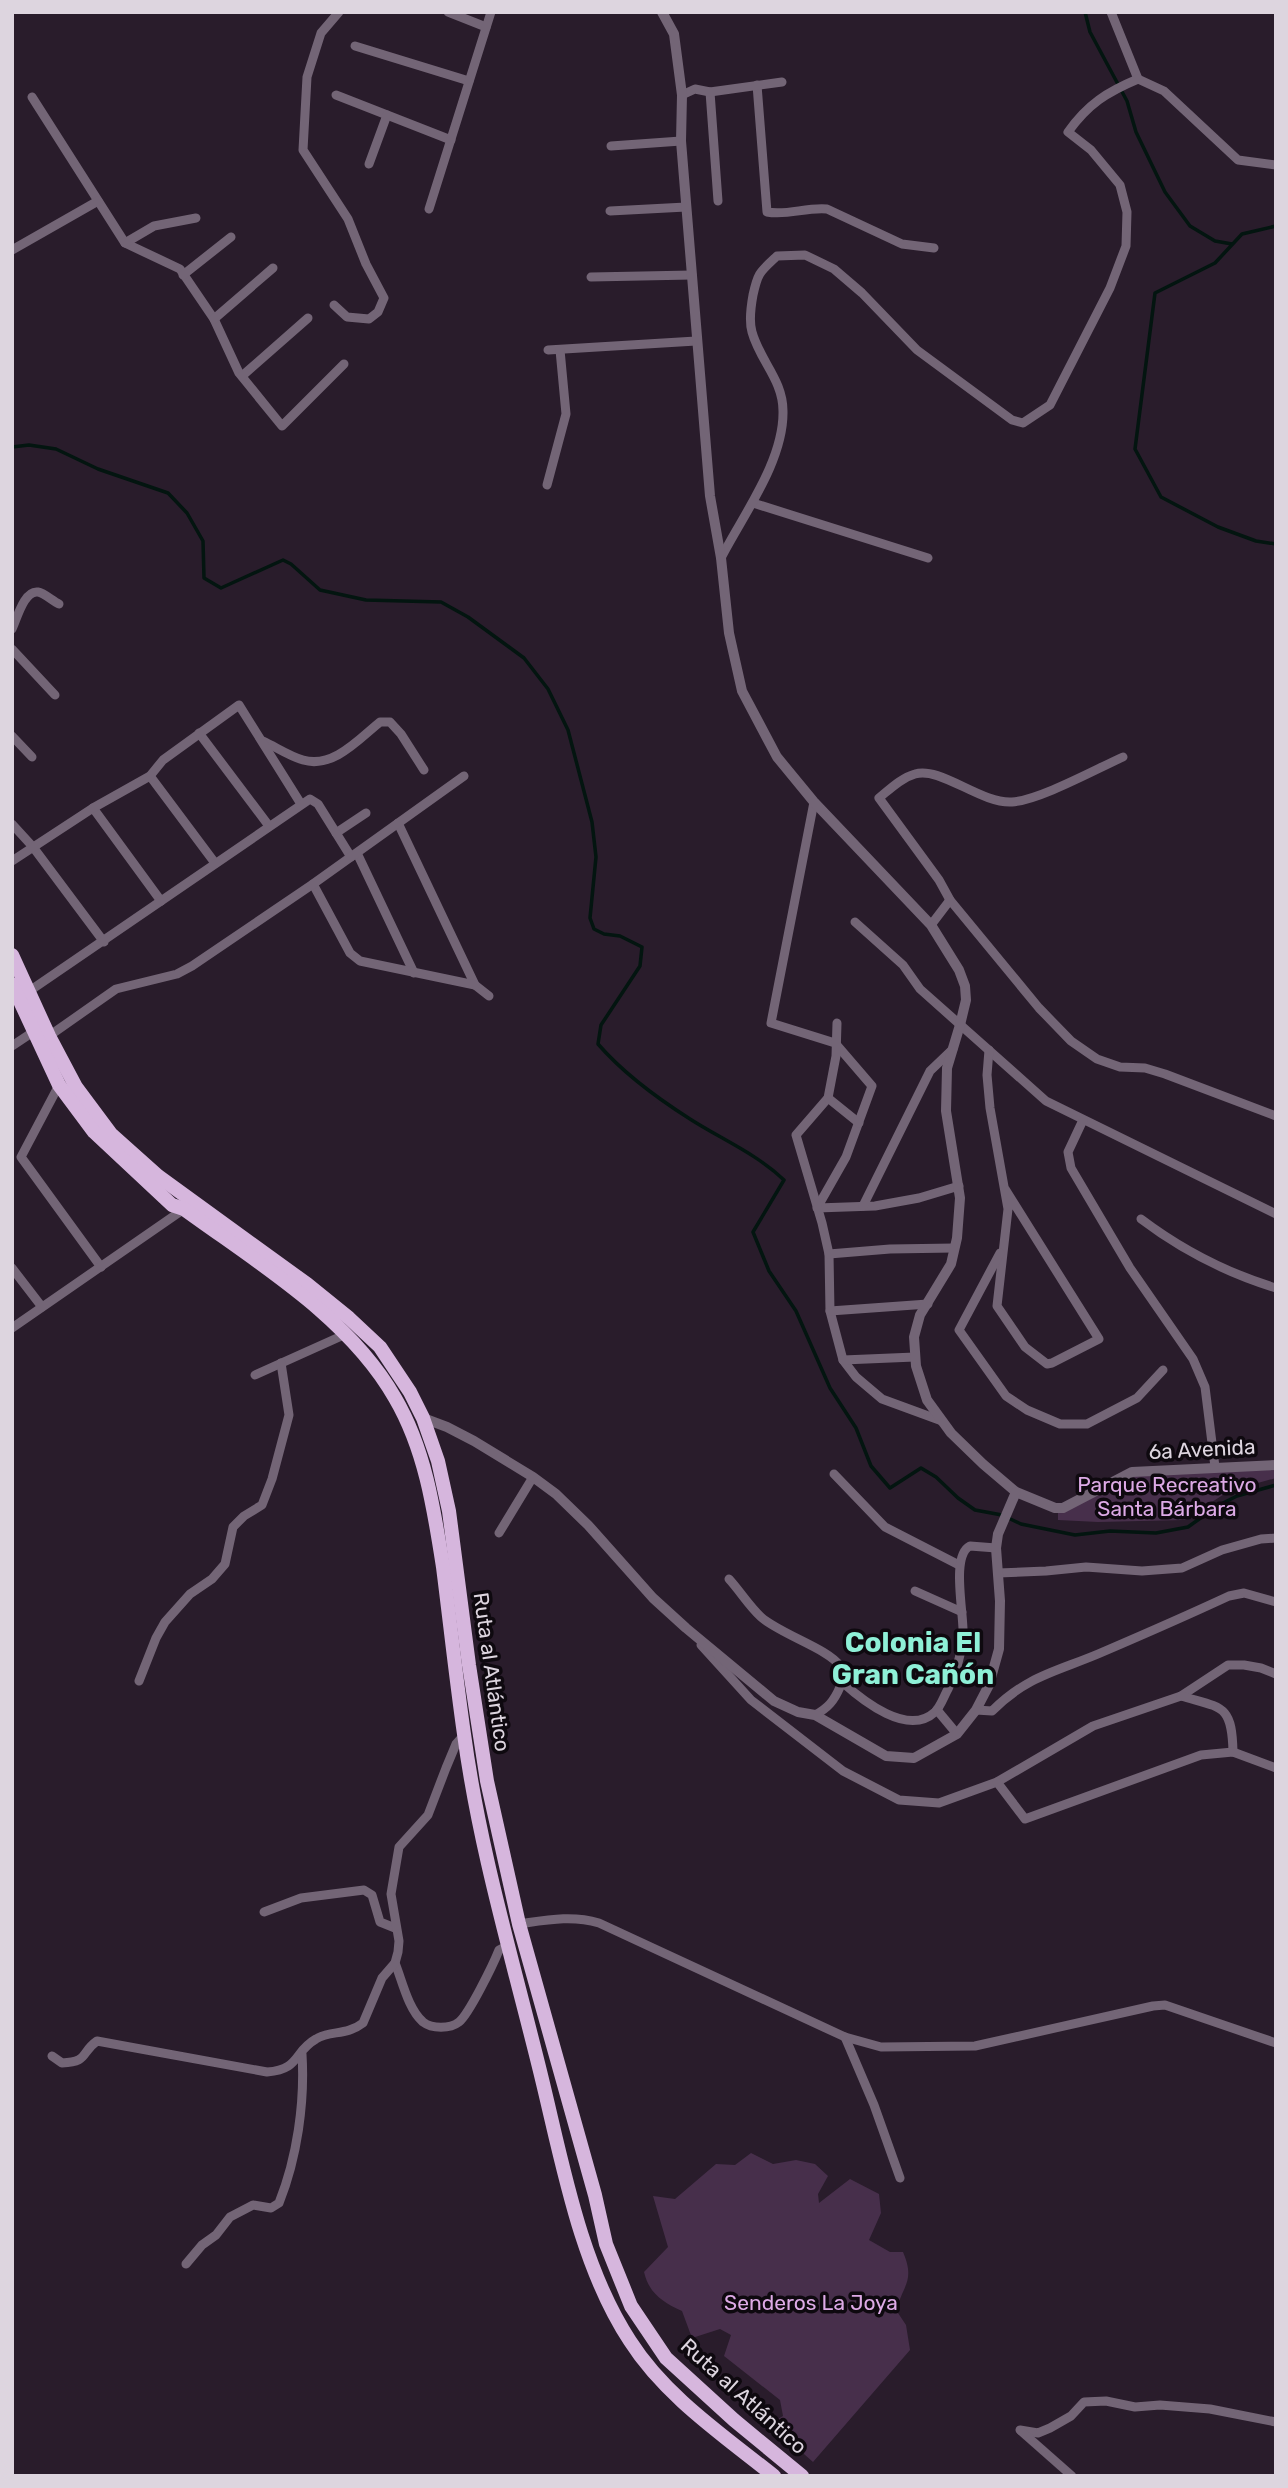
<svg xmlns="http://www.w3.org/2000/svg" width="1288" height="2488" viewBox="0 0 1288 2488" font-family="Rubik,sans-serif">
<rect width="100%" height="100%" fill="#291c2b"/>
<g fill="#472f4b">
<path d="M 1276,1470 L 1276,1478 L 1229,1491 L 1184,1520 L 1098,1522 L 1058,1520 L 1058,1512 L 1134,1473 Z"/>
<path d="M 751,2153 L 773,2164 L 796,2160 L 815,2164 L 828,2176 L 818,2194 L 819,2203 L 850,2179 L 879,2194 L 881,2213 L 869,2240 L 890,2252 L 903,2252 C 915,2280 904,2284 896,2310 L 906,2325 L 910,2350 L 813,2462 L 770,2424 L 783,2416 L 780,2400 L 724,2356 L 731,2335 L 720,2329 L 692,2338 L 682,2311 C 662,2302 649,2293 644,2272 L 668,2247 L 653,2196 L 675,2199 L 716,2164 L 735,2165 Z"/>
</g>
<g fill="none" stroke-linecap="round" stroke-linejoin="round">
<g stroke="#031510" stroke-width="3.5">
<path d="M 1085,12 L 1090,32 L 1127,101 L 1136,132 L 1165,192 L 1190,226 L 1215,241 L 1232,244"/>
<path d="M 1276,226 L 1242,234 L 1215,263 L 1155,293 L 1135,449 L 1161,497 L 1218,527 L 1256,541 L 1276,544"/>
<path d="M 12,447 L 29,445 L 56,449 L 98,469 L 168,493 L 187,513 L 203,541 L 204,578 L 221,588 L 283,560 L 291,564 L 320,590 L 366,600 L 441,602 L 468,617 L 524,658 L 548,689 L 568,730 L 592,822 L 596,857 L 590,918 L 594,929 L 604,934 L 620,936 L 642,947 L 640,966 L 601,1025 L 598,1044 C 623,1073 657,1098 690,1119 C 721,1139 757,1154 784,1180 L 753,1232 L 769,1271 L 796,1311 L 830,1388 L 856,1428 L 871,1466 L 890,1488 L 921,1468 L 936,1477 L 958,1498 L 975,1510 L 1002,1515 L 1021,1524 L 1075,1535 L 1110,1531 L 1156,1533 L 1188,1527 L 1219,1505 L 1237,1496 L 1276,1485"/>
</g>
<g stroke="#736576" stroke-width="9">
<path d="M 448,12 L 486,27"/>
<path d="M 1111,12 L 1138,79"/>
<path d="M 355,46 L 469,81"/>
<path d="M 757,85 L 767,212 C 787,216 806,207 827,209 L 902,244 L 934,248"/>
<path d="M 710,92 L 718,201"/>
<path d="M 336,95 L 451,140"/>
<path d="M 682,95 L 695,89 L 710,92 L 782,82"/>
<path d="M 32,97 L 125,243 L 180,269 L 214,319 L 239,373 L 282,426 L 344,364"/>
<path d="M 611,146 L 681,141"/>
<path d="M 369,164 L 387,115"/>
<path d="M 429,209 L 491,12"/>
<path d="M 610,211 L 686,207"/>
<path d="M 125,243 L 154,226 L 196,218"/>
<path d="M 12,250 L 98,201"/>
<path d="M 183,275 L 231,237"/>
<path d="M 591,277 L 692,275"/>
<path d="M 334,305 L 347,317 L 369,319 L 378,312 L 384,298 L 366,264 L 348,219 L 303,150 L 307,77 L 321,33 L 339,12"/>
<path d="M 214,319 L 273,268"/>
<path d="M 548,350 L 696,341"/>
<path d="M 242,376 L 308,318"/>
<path d="M 547,485 L 566,414 L 560,350"/>
<path d="M 753,503 L 928,558"/>
<path d="M 721,558 C 743,515 784,461 783,411 C 783,380 760,361 752,332 C 749,322 751,306 753,295 C 758,272 760,272 777,256 L 805,255 L 834,269 L 862,293 L 917,350 L 1012,420 L 1023,423 L 1050,405 L 1110,288 L 1126,246 L 1127,212 L 1120,185 L 1091,150 L 1068,132 C 1088,104 1107,92 1138,79 L 1164,91 L 1238,160 L 1276,165"/>
<path d="M 12,629 C 17,619 24,590 38,592 C 44,593 53,601 59,604"/>
<path d="M 12,649 L 55,695"/>
<path d="M 199,733 L 269,826"/>
<path d="M 12,736 L 32,757"/>
<path d="M 263,741 C 276,747 289,756 303,760 C 333,769 359,739 380,722 L 390,722 L 401,734 L 424,770"/>
<path d="M 1123,757 C 1096,769 1040,800 1012,802 C 981,804 940,766 915,774 C 901,778 890,789 879,798 L 939,880 L 950,900 L 1039,1008 L 1071,1041 L 1097,1059 L 1120,1067 L 1145,1068 L 1165,1074 L 1276,1116"/>
<path d="M 150,776 L 215,863"/>
<path d="M 814,802 L 771,1023 L 835,1043 L 872,1086 L 846,1157 L 817,1208 L 875,1206 L 919,1198 L 959,1186"/>
<path d="M 93,808 L 161,901"/>
<path d="M 398,823 L 475,985 L 489,996"/>
<path d="M 12,824 L 33,847 L 104,942"/>
<path d="M 336,833 L 366,813"/>
<path d="M 357,853 L 414,973"/>
<path d="M 12,861 L 93,808 L 150,776 L 163,760 L 239,705 L 301,804"/>
<path d="M 313,884 L 350,953 L 360,961 L 475,985"/>
<path d="M 855,922 L 903,965 L 920,989 L 1046,1101 L 1276,1214"/>
<path d="M 931,925 L 950,900"/>
<path d="M 28,992 L 310,799 L 318,804 L 351,857"/>
<path d="M 837,1023 L 836,1056 L 828,1098 L 796,1135 L 822,1223 L 829,1254 L 830,1311 L 843,1360 L 856,1377 L 882,1399 L 942,1421"/>
<path d="M 49,1036 L 116,989 L 177,974 L 192,966 L 313,884 L 464,776"/>
<path d="M 12,1046 L 33,1032"/>
<path d="M 989,1050 L 987,1075 L 990,1108 L 1008,1209 L 997,1306 L 1025,1347 L 1047,1364 L 1052,1363 L 1099,1339 L 1005,1189"/>
<path d="M 59,1085 L 21,1157 L 101,1267"/>
<path d="M 828,1098 L 859,1123"/>
<path d="M 1083,1120 L 1068,1152 L 1071,1168 L 1130,1268 L 1193,1359 L 1205,1387 L 1215,1467"/>
<path d="M 863,1206 L 930,1071 L 953,1049"/>
<path d="M 1141,1219 C 1182,1250 1227,1273 1276,1288"/>
<path d="M 1000,1253 L 959,1330 L 1006,1396 L 1027,1410 L 1060,1424 L 1087,1424 L 1137,1398 L 1163,1370"/>
<path d="M 829,1254 L 890,1249 L 954,1248"/>
<path d="M 12,1268 L 42,1307"/>
<path d="M 830,1311 L 928,1304"/>
<path d="M 12,1328 L 184,1209"/>
<path d="M 843,1360 L 915,1357"/>
<path d="M 255,1375 L 346,1334"/>
<path d="M 834,1474 L 885,1527 L 959,1565"/>
<path d="M 499,1533 L 533,1477"/>
<path d="M 998,1573 L 1046,1571 L 1086,1567 L 1142,1571 L 1182,1568 L 1222,1550 L 1261,1539 L 1276,1538"/>
<path d="M 729,1579 C 740,1591 749,1606 761,1617 C 780,1634 829,1649 840,1666 C 844,1673 843,1681 840,1687 C 834,1701 828,1708 815,1715"/>
<path d="M 915,1591 L 962,1612"/>
<path d="M 701,1645 L 751,1700 L 843,1771 L 899,1800 L 939,1803 L 997,1782 L 1093,1726 L 1181,1696 L 1228,1665 L 1244,1665 L 1261,1668 L 1276,1674"/>
<path d="M 139,1681 L 156,1638 L 165,1622 L 190,1594 L 212,1579 L 225,1564 L 233,1527 L 244,1516 L 262,1505 L 272,1479 L 289,1415 L 281,1363"/>
<path d="M 842,1682 C 863,1701 908,1737 935,1712 C 941,1706 944,1696 948,1689 C 956,1672 961,1657 963,1638 C 965,1617 950,1556 970,1546 L 996,1548"/>
<path d="M 1181,1696 C 1222,1708 1232,1704 1233,1752"/>
<path d="M 937,1710 L 957,1734"/>
<path d="M 976,1710 L 992,1711 C 1029,1674 1060,1671 1105,1651 C 1147,1633 1188,1615 1229,1596 L 1244,1593 L 1276,1602"/>
<path d="M 997,1782 L 1025,1819 L 1201,1755 L 1233,1752 L 1276,1768"/>
<path d="M 264,1912 L 301,1898 L 364,1890 L 372,1895 L 380,1922 L 395,1928"/>
<path d="M 519,1924 C 547,1920 572,1915 599,1923 L 845,2037 L 881,2047 L 975,2046 L 1153,2006 L 1165,2005 L 1276,2043"/>
<path d="M 395,1963 C 402,1980 408,2009 423,2022 C 432,2029 450,2029 459,2022 C 469,2014 493,1965 499,1950 L 507,1946"/>
<path d="M 845,2037 L 874,2105 L 900,2178"/>
<path d="M 52,2056 L 62,2063 C 89,2062 80,2053 97,2041 L 267,2072 C 301,2069 293,2052 316,2039 C 331,2030 346,2036 363,2023 L 382,1978 L 395,1963 L 398,1952 L 399,1941 L 391,1894 L 399,1847 L 428,1815 L 446,1768 L 456,1744 L 464,1735"/>
<path d="M 186,2264 L 202,2245 L 216,2235 L 230,2217 L 253,2205 L 271,2208 L 279,2203 C 297,2158 305,2103 302,2054"/>
<path d="M 1020,2430 L 1038,2433 L 1050,2428 L 1071,2416 L 1084,2402 L 1106,2401 L 1135,2407 L 1160,2405 L 1210,2409 L 1276,2422"/>
<path d="M 1021,2431 L 1072,2476"/>
</g>
<g stroke="#736576" stroke-width="10">
<path d="M 662,12 L 674,34 L 682,95 L 681,141 L 710,496 L 721,558 L 729,633 L 742,691 L 777,757 L 814,802 L 931,925 L 959,970 L 965,986 L 966,1000 L 960,1025 L 947,1068 L 946,1111 L 960,1198 L 957,1238 L 951,1264 L 920,1315 L 914,1337 L 916,1366 L 927,1400 L 951,1433 L 983,1464 L 1016,1492 L 1055,1508 L 1063,1508 L 1132,1472 L 1276,1465"/>
<path d="M 423,1418 L 447,1427 L 474,1441 L 533,1477 L 556,1494 L 588,1525 L 653,1598 L 686,1628 L 774,1701 L 798,1712 L 815,1715 L 886,1756 L 914,1758 L 957,1734 L 976,1710 L 989,1685 L 999,1649 L 1000,1601 L 996,1548 L 998,1534 L 1016,1492"/>
</g>
<g stroke="#d6b6dd" stroke-width="14">
<path d="M 12,955 L 49,1036 L 76,1087 L 111,1134 L 158,1176 L 307,1284 L 349,1318 L 380,1347 L 410,1392 L 423,1418 L 438,1461 L 449,1511 L 469,1665 L 487,1781 L 519,1924 L 595,2195 L 606,2244 L 631,2306 L 666,2358 L 734,2420 L 802,2476"/>
<path d="M 12,984 L 59,1085 L 94,1132 L 172,1205 L 184,1209 C 258,1263 349,1317 395,1398 C 425,1449 434,1509 443,1567 C 450,1622 456,1678 464,1734 C 479,1846 511,1954 538,2063 C 561,2154 578,2262 630,2341 C 665,2396 723,2435 774,2476"/>
</g>
</g>
<g text-anchor="middle" dominant-baseline="central" stroke-width="7" stroke-linejoin="round" paint-order="stroke">
<g font-size="21" fill="#ddd5df" stroke="#0e090f">
<text transform="translate(1202 1449) rotate(-3)">6a Avenida</text>
<text transform="translate(492 1672) rotate(82)">Ruta al Atlántico</text>
<text transform="translate(744 2396) rotate(42)">Ruta al Atlántico</text>
</g>
<g font-size="21" fill="#ddaae6" stroke="#0e090f">
<text x="1167" y="1484">Parque Recreativo<tspan x="1167" dy="24">Santa Bárbara</tspan></text>
<text x="811" y="2302">Senderos La Joya</text>
</g>
<g font-size="28" font-weight="bold" fill="#8ef0d7" stroke="#0e090f">
<text x="913" y="1642">Colonia El<tspan x="913" dy="32">Gran Cañón</tspan></text>
</g>
</g>
<rect width="1288" height="2488" fill="none" stroke="#ddd5df" stroke-width="28"/>
</svg>
